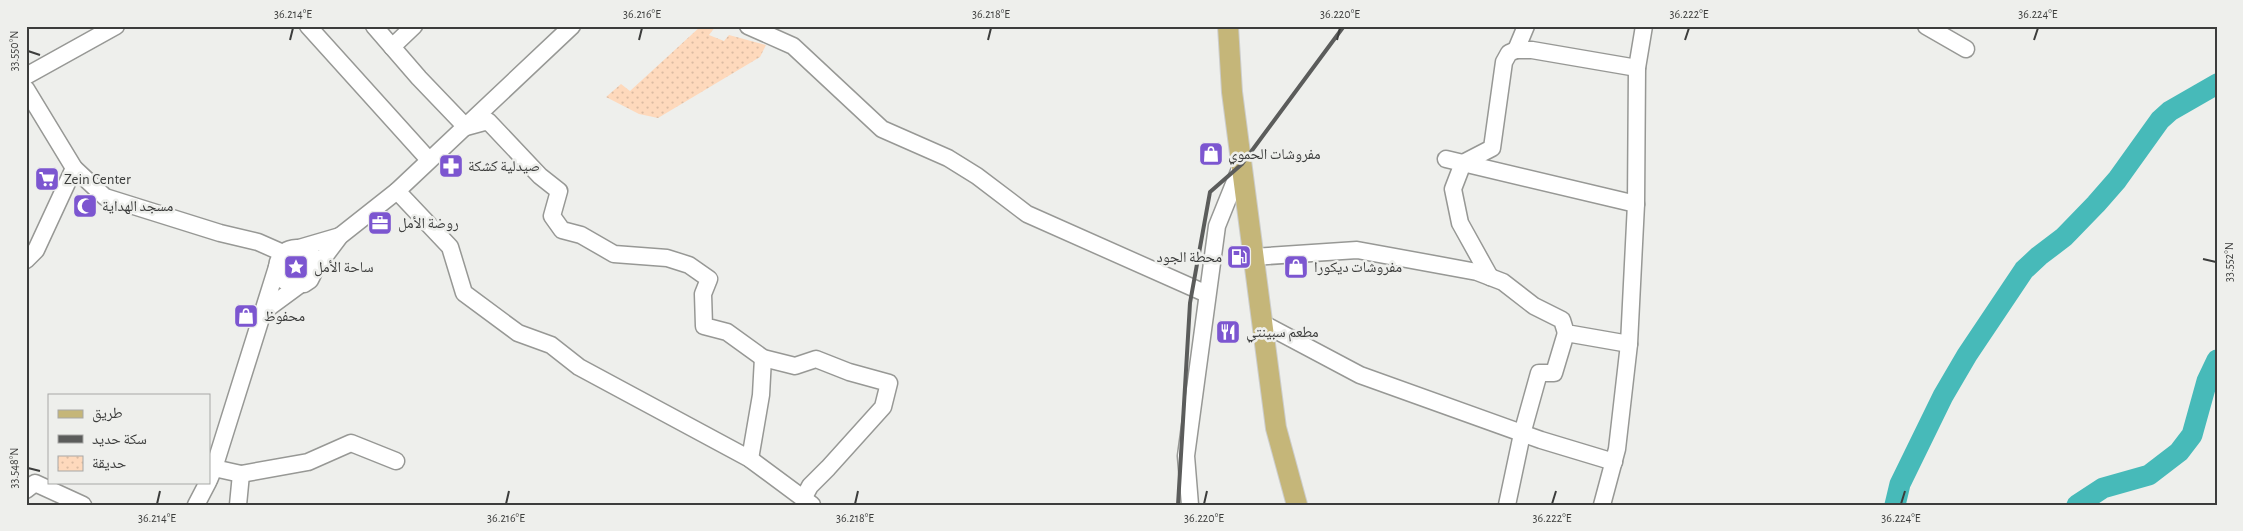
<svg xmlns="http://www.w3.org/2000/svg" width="2243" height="531" viewBox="0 0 2243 531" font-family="'Alegreya Sans','Noto Naskh Arabic',sans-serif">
<defs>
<pattern id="park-dots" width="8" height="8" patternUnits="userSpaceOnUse" patternTransform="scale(1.25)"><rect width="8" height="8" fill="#fed9bc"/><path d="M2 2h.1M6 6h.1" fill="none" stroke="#dbbba2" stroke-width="1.8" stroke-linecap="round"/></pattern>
</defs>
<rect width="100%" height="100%" fill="#eeefec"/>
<path fill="url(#park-dots)" d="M 701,26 L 716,26 L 709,35 L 724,41 L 729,35 L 766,45 L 760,57 L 658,118 L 639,114 L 606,97 L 621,84 L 630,91 Z"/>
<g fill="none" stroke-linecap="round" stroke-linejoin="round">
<g stroke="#47bab9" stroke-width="21">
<path d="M 1895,505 L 1900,484 L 1943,396 L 1967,355 L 2024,270 L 2039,256 L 2064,237 L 2096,204 L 2117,180 L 2160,120 L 2170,111 L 2217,84"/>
<path d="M 2077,505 L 2103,488 L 2149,475 L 2179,452 L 2192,435 L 2207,381 L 2217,360"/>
</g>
<defs>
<g id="minor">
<path d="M 308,26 L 429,160"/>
<path d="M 374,26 L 419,78 L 466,127 L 488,121 L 540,176 L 559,191 L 552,216 L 562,230 L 581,235 L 614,254 L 667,258 L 689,265 L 709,279 L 703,294 L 704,326 L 727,332 L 763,358 L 795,366 L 816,359 L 849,372 L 889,383 L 883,407 L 828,468 L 810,486 L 803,499"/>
<path d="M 748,26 L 793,46 L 882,129 L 948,158 L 977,176 L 1027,214 L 1207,294"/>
<path d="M 1526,26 L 1516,50 L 1532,50 L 1637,68"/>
<path d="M 1926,26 L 1966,49"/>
<path d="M 392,47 L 414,26"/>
<path d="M 26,76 L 116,26"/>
<path d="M 26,89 L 74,168 L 105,197 L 220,233 L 258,242 L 283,253"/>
<path d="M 1446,159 L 1636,204"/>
<path d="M 397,191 L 450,247 L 464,293 L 518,333 L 551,345 L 579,367 L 750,459 L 812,505"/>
<path d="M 299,248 L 340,236"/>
<path d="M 1253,257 L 1357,250 L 1477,272 L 1503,282 L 1534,306 L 1562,320 L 1566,333 L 1629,344"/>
<path d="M 26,260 L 36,250 L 74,168"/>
<path d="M 316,268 L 311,254 C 297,243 279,248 277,267 L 281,279 L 291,285 L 304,284 L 310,280 L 316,268 L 340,236 L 397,191 L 572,26"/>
<path d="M 1490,277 L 1460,223 L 1453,189 L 1463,163 L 1492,148 L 1504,62 L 1509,53 L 1516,50"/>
<path d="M 264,311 L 298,286"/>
<path d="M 1262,323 L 1360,375 L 1541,440 L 1614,462"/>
<path d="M 750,459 L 761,395 L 763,358"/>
<path d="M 214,468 L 241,474 L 308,462 L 351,443 L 396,461"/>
<path d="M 209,480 L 214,468 L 277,267"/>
<path d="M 26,490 L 35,483 L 83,505"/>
<path d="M 196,505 L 208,482"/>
<path d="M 238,505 L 241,474"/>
<path d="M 1190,505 L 1186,456 L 1217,226 L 1242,164"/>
<path d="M 1507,505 L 1522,434 L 1539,373 L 1554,373 L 1566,333"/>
<path d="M 1602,505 L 1617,449 L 1629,344 L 1636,204 L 1637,68 L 1644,26"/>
</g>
<path id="major" d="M 1228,26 L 1232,92 L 1276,428 L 1297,505"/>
</defs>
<use href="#minor" stroke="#979895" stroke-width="19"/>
<use href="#major" stroke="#cccdcc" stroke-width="22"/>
<use href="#minor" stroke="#fff" stroke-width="16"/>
<use href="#major" stroke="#c5b679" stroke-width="20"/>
<path stroke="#5b5c5b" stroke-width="4" d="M 1178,505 L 1190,303 L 1210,192 L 1242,164 L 1344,26"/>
</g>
<path fill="none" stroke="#3c3d3c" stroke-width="2" d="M 290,40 L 293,28M 639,40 L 642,28M 988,40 L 991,28M 1337,40 L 1340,28M 1685,40 L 1689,28M 2034,40 L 2038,28M 28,51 L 40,55M 2203,259 L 2216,262M 28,468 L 40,471M 157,504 L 160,491M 506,504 L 509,491M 855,504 L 858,491M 1204,504 L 1207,491M 1552,504 L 1556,491M 1901,504 L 1905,491"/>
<defs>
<symbol id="shop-square" viewBox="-11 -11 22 22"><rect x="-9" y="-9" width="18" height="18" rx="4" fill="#7c56d0" stroke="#eeefec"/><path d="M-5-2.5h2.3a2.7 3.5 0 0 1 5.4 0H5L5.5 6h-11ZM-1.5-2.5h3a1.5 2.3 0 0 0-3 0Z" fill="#fff"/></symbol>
<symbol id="pharmacy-square" viewBox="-11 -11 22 22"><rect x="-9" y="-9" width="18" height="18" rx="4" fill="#7c56d0" stroke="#eeefec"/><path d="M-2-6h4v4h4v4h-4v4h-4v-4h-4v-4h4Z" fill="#fff"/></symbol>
<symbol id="supermarket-square" viewBox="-11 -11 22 22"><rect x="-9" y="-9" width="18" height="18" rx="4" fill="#7c56d0" stroke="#eeefec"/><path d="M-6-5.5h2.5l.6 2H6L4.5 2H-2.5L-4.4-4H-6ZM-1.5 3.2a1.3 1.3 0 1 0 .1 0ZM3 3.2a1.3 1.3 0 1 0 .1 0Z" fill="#fff"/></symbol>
<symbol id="mosque-square" viewBox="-11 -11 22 22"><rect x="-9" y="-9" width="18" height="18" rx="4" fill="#7c56d0" stroke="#eeefec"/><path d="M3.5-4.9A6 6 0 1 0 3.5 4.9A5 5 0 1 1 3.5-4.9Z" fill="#fff"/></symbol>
<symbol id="office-square" viewBox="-11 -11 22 22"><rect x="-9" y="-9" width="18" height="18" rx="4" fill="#7c56d0" stroke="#eeefec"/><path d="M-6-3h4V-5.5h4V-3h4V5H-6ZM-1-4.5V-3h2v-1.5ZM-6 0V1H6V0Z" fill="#fff"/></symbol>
<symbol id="fuel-square" viewBox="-11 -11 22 22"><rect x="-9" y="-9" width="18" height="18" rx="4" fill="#7c56d0" stroke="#eeefec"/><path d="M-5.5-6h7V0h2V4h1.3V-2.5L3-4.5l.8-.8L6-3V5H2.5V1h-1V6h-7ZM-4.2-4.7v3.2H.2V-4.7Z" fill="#fff"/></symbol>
<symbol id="sight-square" viewBox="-11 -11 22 22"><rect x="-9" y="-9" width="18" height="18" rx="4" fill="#7c56d0" stroke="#eeefec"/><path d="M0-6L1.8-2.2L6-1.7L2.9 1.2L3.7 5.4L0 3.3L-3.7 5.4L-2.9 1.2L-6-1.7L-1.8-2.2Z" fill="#fff"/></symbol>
<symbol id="restaurant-square" viewBox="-11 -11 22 22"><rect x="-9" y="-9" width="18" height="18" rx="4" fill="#7c56d0" stroke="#eeefec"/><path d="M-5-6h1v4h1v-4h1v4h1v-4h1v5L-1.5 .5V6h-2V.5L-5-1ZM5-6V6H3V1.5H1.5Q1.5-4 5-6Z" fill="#fff"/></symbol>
</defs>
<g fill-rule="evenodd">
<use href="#shop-square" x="1197" y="140" width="28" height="28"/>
<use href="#pharmacy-square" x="437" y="152" width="28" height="28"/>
<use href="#supermarket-square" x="33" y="165" width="28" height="28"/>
<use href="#mosque-square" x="71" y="192" width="28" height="28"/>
<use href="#office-square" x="366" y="209" width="28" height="28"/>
<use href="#fuel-square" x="1225" y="243" width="28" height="28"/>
<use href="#sight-square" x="282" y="253" width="28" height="28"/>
<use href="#shop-square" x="1282" y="253" width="28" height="28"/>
<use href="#shop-square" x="232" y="302" width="28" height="28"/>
<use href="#restaurant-square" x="1214" y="318" width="28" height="28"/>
</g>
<g text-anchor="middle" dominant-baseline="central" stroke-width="5" stroke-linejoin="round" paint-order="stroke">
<g font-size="15" fill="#3c3d3c" stroke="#eeefec" text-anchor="start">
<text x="1228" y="154">مفروشات الحموي</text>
<text x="468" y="166">صيدلية كشكة</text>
<text x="64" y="179">Zein Center</text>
<text x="102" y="206">مسجد الهداية</text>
<text x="398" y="223">روضة الأمل</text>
<text x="1222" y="257" text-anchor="end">محطة الجود</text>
<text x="314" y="267">ساحة الأمل</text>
<text x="1314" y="267">مفروشات ديكورا</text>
<text x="264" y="316">محفوظ</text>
<text x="1246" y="332">مطعم سبينتي</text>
</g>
</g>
<rect width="2243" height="531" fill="none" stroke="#eeefec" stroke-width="55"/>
<rect x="48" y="394" width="162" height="90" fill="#eeefec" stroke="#a7a8a6"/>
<rect x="58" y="410" width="25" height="8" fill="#c5b679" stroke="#a7a8a6"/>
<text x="92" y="418" font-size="15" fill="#3c3d3c">طريق</text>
<rect x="58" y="435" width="25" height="8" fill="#5b5c5b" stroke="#a7a8a6"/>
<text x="92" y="444" font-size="15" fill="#3c3d3c">سكة حديد</text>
<rect x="58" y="456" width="25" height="15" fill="url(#park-dots)" stroke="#a7a8a6"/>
<text x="92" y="468" font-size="15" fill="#3c3d3c">حديقة</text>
<rect x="28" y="28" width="2188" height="476" fill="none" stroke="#3c3d3c" stroke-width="2"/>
<g font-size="12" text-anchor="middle" fill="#3c3d3c">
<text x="293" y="18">36.214°E</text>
<text x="642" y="18">36.216°E</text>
<text x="991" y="18">36.218°E</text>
<text x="1340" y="18">36.220°E</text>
<text x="1689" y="18">36.222°E</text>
<text x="2038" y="18">36.224°E</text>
<text transform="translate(14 51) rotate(-90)" y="4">33.550°N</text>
<text transform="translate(2229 262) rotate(-90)" y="4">33.552°N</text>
<text transform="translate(14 468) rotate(-90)" y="4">33.548°N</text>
<text x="157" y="522">36.214°E</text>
<text x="506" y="522">36.216°E</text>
<text x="855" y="522">36.218°E</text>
<text x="1204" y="522">36.220°E</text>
<text x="1552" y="522">36.222°E</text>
<text x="1901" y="522">36.224°E</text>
</g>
</svg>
